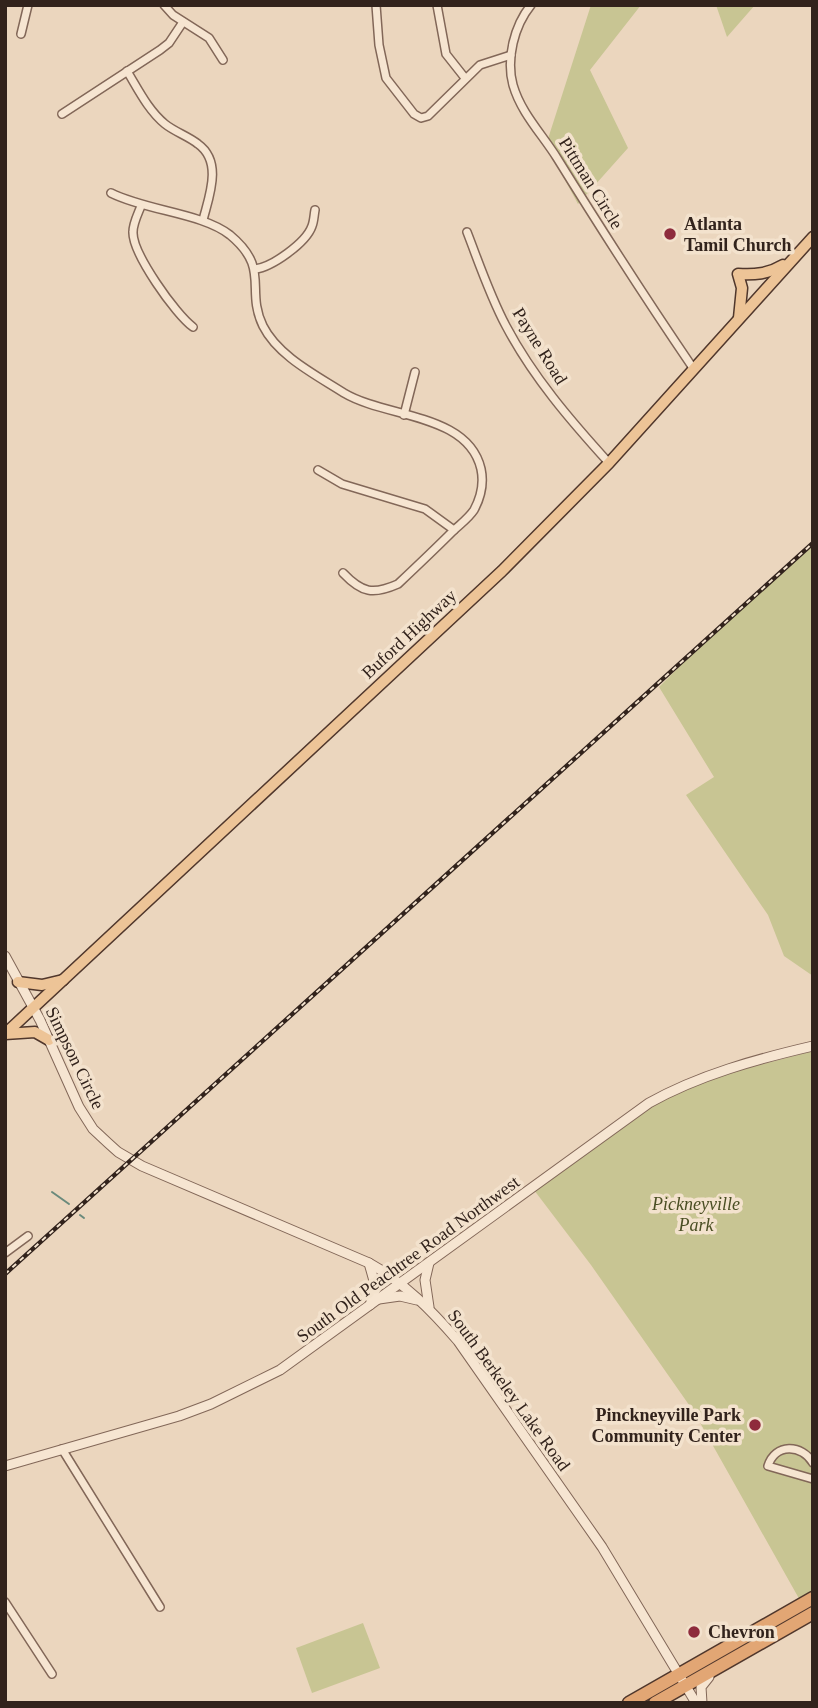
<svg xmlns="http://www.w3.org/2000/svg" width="818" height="1708" viewBox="0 0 818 1708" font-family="Georgia,serif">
<rect width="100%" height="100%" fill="#ebd6be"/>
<g fill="#c8c593">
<path d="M 591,5 L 641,5 L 590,70 L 628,148 L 578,204 L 546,145 Z"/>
<path d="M 716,5 L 755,5 L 727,37 Z"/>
<path d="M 813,546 L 813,976 L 784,956 L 768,915 L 686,795 L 714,777 L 659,687 L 729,617 Z"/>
<path d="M 813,1051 L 813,1608 L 806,1611 L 694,1412 L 591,1265 L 534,1190 L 631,1117 L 676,1094 L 725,1074 Z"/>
<path d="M 363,1623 L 380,1668 L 312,1693 L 296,1648 Z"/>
</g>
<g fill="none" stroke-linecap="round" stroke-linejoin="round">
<g stroke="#6a8a7c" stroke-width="2">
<path d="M 52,1192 L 69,1204"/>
<path d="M 80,1215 L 84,1218"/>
</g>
<defs>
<g id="minor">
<path d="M 164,5 L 173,15 L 209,38 L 223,60"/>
<path d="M 376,5 L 379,45 L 386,78 L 414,114 L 421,118 L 428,116 L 480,65 L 511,55"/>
<path d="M 437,5 L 446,54 L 465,78"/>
<path d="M 531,5 C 514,26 506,59 513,85 C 521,113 542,134 557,158 C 601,229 646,299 693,368"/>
<path d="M 21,34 L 28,5"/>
<path d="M 127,71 C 138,89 148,110 165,124 C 175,132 188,136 198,144 C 223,162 209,196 203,220"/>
<path d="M 62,114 L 160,50 L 169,43 L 183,22"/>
<path d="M 111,193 C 147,211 202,213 230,235 C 271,269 245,289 263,326 C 278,356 316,375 344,393 C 386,418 468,413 481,469 C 484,483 481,497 474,510 C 468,519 459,525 452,532 C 434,550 416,567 398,584 C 373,595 362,593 343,573"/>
<path d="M 141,206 C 138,214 133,223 133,232 C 132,253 176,315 193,327"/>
<path d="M 467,232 C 479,263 490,296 506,326 C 533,377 570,420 609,463"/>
<path d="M 255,269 C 272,267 306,243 312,226 C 314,221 314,215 315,210"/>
<path d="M 404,415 L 415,372"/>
<path d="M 318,470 L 342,484 L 425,509 L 454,530"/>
<path d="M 5,1253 L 28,1236"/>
<path d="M 62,1449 L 160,1607"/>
<path d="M 813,1463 C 802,1444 775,1443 768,1466 L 813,1479"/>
<path d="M 5,1602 L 52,1674"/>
</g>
<g id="tertiary">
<path d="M 5,956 L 40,1020 L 79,1107 L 93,1129 L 108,1143 L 118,1152 L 142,1166 L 369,1263 C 405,1283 432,1311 458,1341 L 602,1547 L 696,1703"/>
<path d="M 369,1263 L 376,1288 L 370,1305"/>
<path d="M 379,1299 L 400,1296 L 417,1300"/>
<path d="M 429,1307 L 425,1280 L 429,1263"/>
<path d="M 5,1466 L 179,1416 L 211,1404 L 280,1370 L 649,1103 C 699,1075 757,1059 813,1046"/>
<path d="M 702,1703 L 701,1687 L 709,1677"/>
</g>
<g id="primary">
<path d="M 739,318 L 742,288 L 738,274 C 755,275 768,274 783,265"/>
<path d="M 18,982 L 42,985 L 63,980"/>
<path d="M 5,1034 L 502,571 L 609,463 L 813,237"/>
<path d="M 5,1034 L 35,1032 L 49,1040"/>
</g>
<g id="trunk">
<path d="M 629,1703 L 813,1598"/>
<path d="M 655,1703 L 813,1613"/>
</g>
</defs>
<use href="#minor" stroke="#826758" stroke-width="10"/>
<use href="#tertiary" stroke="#826758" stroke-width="11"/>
<use href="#primary" stroke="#50372c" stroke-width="13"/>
<use href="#trunk" stroke="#50372c" stroke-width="15"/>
<use href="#minor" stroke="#f6e5d1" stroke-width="7"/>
<use href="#tertiary" stroke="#f6e5d1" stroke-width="9"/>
<use href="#primary" stroke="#edc497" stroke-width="10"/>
<use href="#trunk" stroke="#e2a674" stroke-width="12"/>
<defs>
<path id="rail" d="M 5,1274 L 813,543"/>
</defs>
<use href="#rail" stroke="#32231c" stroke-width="4.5"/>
<use href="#rail" stroke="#f3e2cd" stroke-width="2" stroke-dasharray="5" stroke-linecap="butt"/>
</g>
<g fill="#8e2b3c" stroke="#f3e2cd" stroke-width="2.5">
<circle cx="670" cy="234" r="7"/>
<circle cx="755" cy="1425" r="7"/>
<circle cx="694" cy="1632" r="7"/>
</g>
<g text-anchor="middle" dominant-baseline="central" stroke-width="7" stroke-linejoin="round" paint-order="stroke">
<g font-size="18" fill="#32231c" stroke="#f3e2cd">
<text transform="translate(591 183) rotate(58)">Pittman Circle</text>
<text transform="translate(540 346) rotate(58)">Payne Road</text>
<text transform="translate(409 634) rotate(-43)">Buford Highway</text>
<text transform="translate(75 1058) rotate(64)">Simpson Circle</text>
<text transform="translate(408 1259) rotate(-36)">South Old Peachtree Road Northwest</text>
<text transform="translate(509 1390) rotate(54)">South Berkeley Lake Road</text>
</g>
<g font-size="18" font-weight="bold" fill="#32231c" stroke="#f3e2cd" text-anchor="start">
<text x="684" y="224">Atlanta<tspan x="684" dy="21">Tamil Church</tspan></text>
<text x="741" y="1415" text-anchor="end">Pinckneyville Park<tspan x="741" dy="21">Community Center</tspan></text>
<text x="708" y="1632">Chevron</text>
</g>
<g font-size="18" font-style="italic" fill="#4a4e23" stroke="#f3e2cd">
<text x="696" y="1204">Pickneyville<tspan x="696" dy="21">Park</tspan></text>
</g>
</g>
<rect width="818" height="1708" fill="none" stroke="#32231c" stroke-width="14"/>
</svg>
